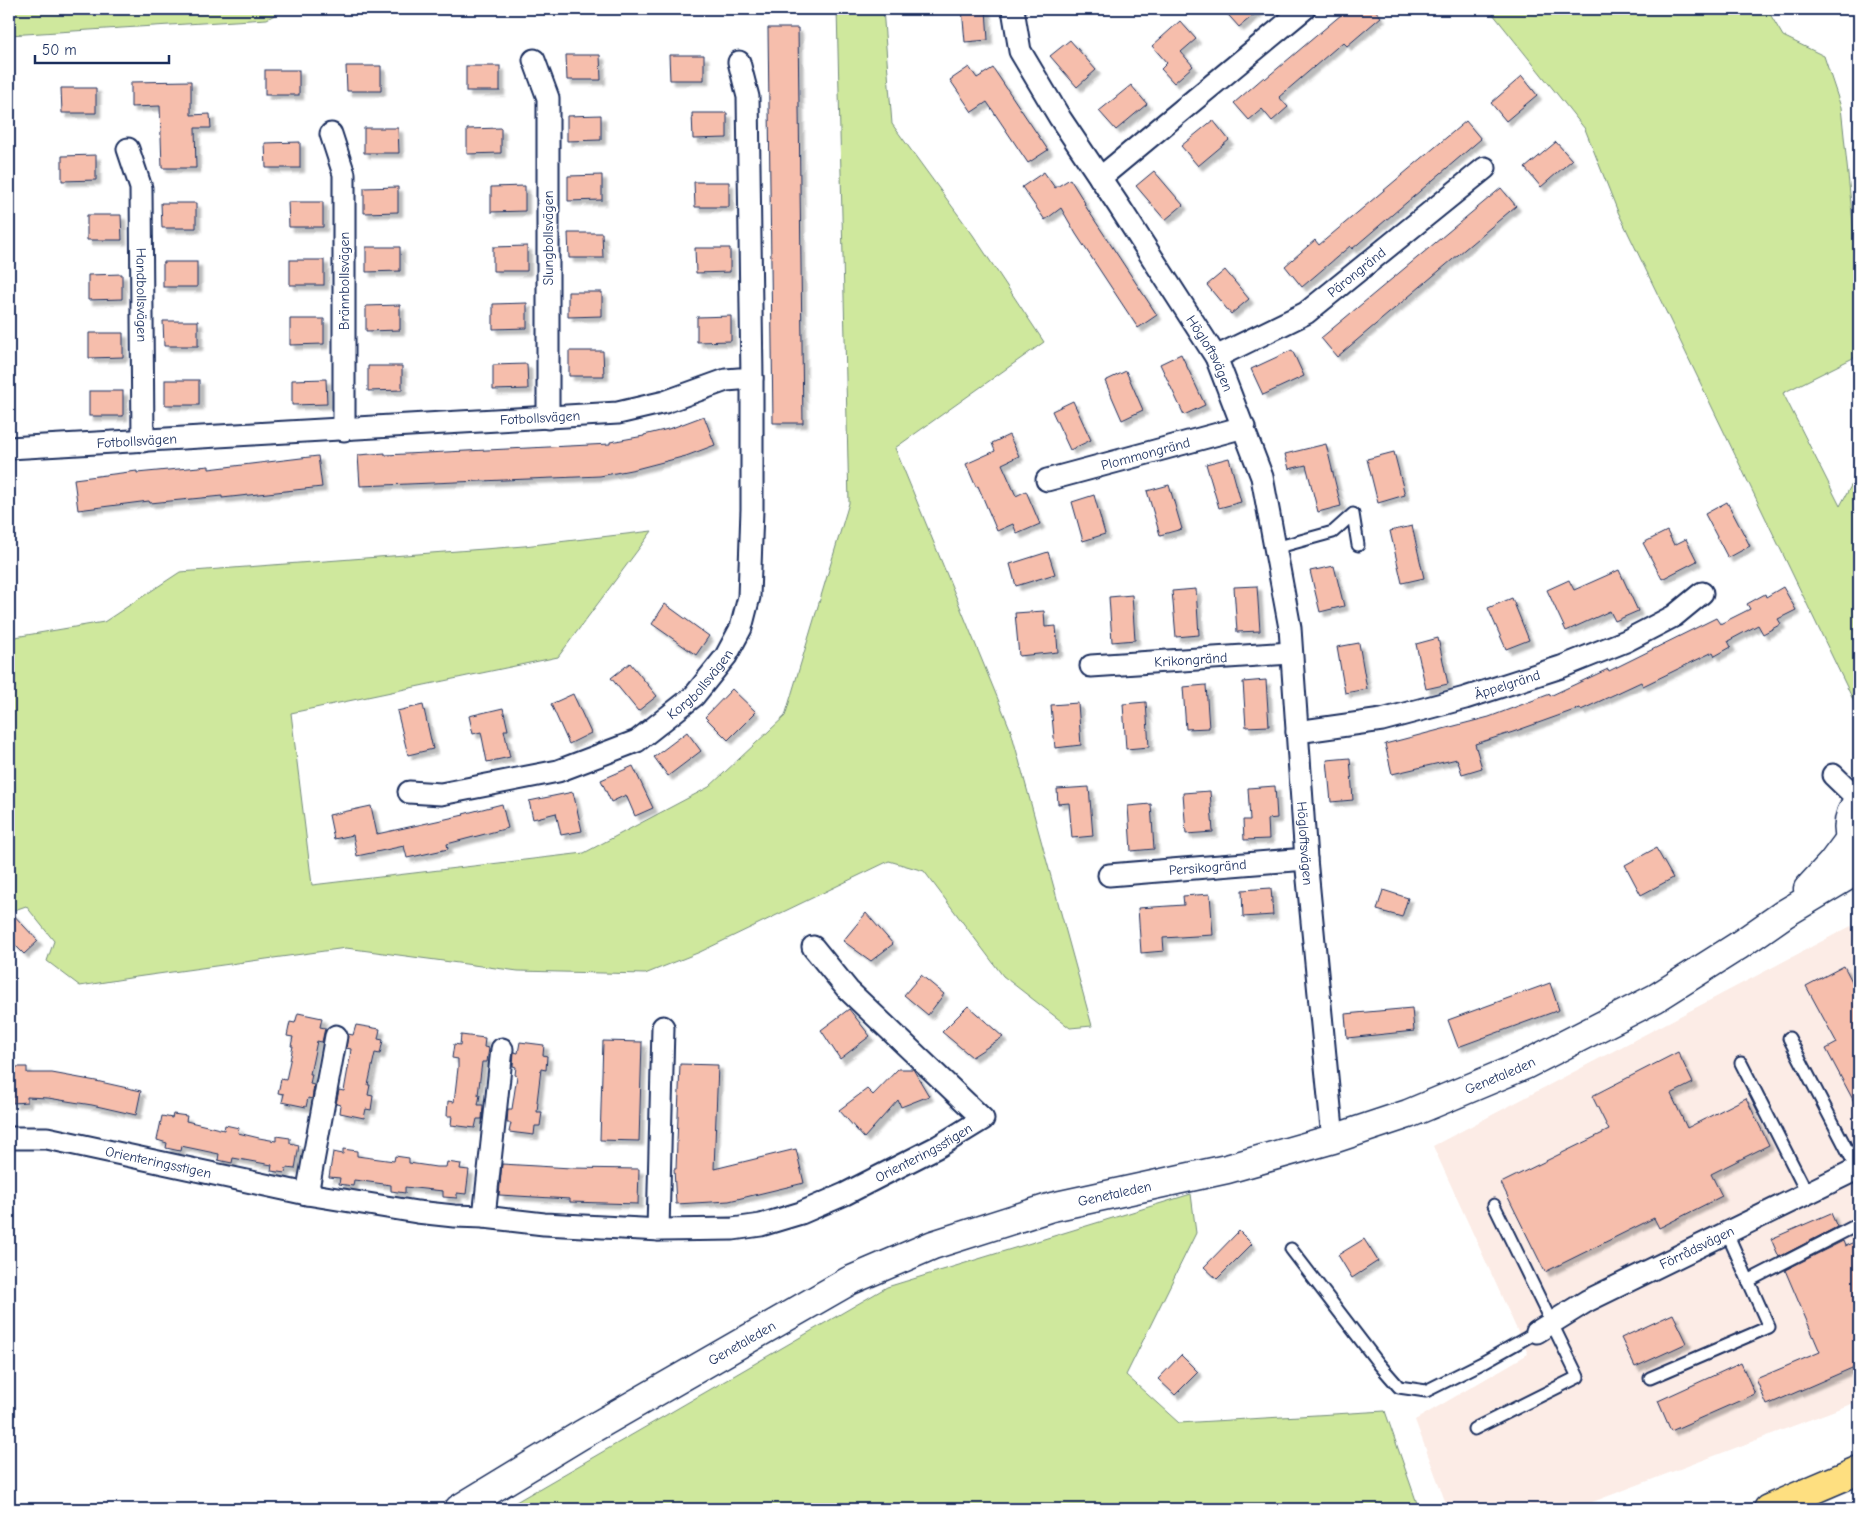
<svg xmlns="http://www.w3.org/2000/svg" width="1868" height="1518" viewBox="0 0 1868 1518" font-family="'Comic Neue',sans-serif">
<defs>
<filter id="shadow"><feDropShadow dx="4.5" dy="4.5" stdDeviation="1" flood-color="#0004"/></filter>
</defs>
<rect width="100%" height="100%" fill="#fff"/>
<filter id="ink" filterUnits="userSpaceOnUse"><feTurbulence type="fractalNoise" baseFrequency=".02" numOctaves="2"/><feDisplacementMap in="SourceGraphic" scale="10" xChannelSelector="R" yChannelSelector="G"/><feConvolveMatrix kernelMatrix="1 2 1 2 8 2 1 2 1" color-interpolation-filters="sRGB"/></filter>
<g filter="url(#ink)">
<path fill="#fcece6" d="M 1851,926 L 1859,941 L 1859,1401 L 1574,1509 L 1448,1509 L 1415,1420 L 1528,1354 L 1433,1146 Z"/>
<g fill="#cfe89d" stroke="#758c7e">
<path d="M 9,9 L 286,9 L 267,19 L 9,35 Z"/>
<path d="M 837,9 L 883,9 L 892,124 L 973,235 L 1044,342 L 895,448 L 1011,731 L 1092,1026 L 1070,1028 L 1003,976 L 924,871 L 889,861 L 700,952 L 645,974 L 518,971 L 346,948 L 136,977 L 80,986 L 47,961 L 54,941 L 26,906 L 9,912 L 9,638 L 104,622 L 180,572 L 524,546 L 652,531 L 558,657 L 291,713 L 312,885 L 584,853 L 709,787 L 785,716 L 849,503 Z"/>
<path d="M 1489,9 L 1767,9 L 1783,36 L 1824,56 L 1841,107 L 1859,281 L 1859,360 L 1857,356 L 1783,393 L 1840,506 L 1859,471 L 1859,712 L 1618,212 L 1585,129 Z"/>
<path d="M 1191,1194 L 1196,1233 L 1126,1375 L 1179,1423 L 1385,1411 L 1419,1509 L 504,1509 L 887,1287 Z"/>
</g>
<g fill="#f6beac" stroke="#1b2f5e" filter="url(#shadow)">
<path d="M 962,9 L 986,9 L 988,40 L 965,42 Z"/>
<path d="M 1223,9 L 1261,9 L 1239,27 Z"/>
<path d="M 1348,9 L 1374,9 L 1381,17 L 1347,46 L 1343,42 L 1279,97 L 1288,107 L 1272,121 L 1262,109 L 1249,120 L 1234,103 L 1264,77 L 1265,79 Z"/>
<path d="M 1180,21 L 1196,39 L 1181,52 L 1193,66 L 1174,83 L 1161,69 L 1167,63 L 1152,46 Z"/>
<path d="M 768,28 L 798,28 L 803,423 L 773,423 Z"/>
<path d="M 1070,40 L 1096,70 L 1077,87 L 1050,56 Z"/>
<path d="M 566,55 L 600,55 L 601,80 L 567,80 Z"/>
<path d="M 669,55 L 704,55 L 704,80 L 670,80 Z"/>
<path d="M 346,66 L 381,66 L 381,91 L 347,91 Z"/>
<rect x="466" y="66" width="34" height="25"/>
<path d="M 969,67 L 977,78 L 993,68 L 1048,150 L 1028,163 L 987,102 L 972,112 L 950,80 Z"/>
<rect x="265" y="70" width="34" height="25"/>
<path d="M 1522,76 L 1537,95 L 1506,121 L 1491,103 Z"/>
<path d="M 191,81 L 191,115 L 210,114 L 211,128 L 195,128 L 196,168 L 162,168 L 160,106 L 131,107 L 131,82 Z"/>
<path d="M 1131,85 L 1147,104 L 1116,130 L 1099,111 Z"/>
<path d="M 61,88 L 96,88 L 96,113 L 62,113 Z"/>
<path d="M 692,113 L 727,113 L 727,138 L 693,139 Z"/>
<path d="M 601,115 L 601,140 L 567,141 L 567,116 Z"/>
<path d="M 1213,120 L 1229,140 L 1198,166 L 1181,146 Z"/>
<path d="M 1466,121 L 1481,139 L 1352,249 L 1350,246 L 1302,287 L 1285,266 L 1315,240 L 1319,245 Z"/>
<path d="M 364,128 L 398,128 L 399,153 L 364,153 Z"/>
<path d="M 501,128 L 501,153 L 467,154 L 467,129 Z"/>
<path d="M 300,142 L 300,168 L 266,168 L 265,143 Z"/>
<path d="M 1556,142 L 1572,160 L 1541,187 L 1525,168 Z"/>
<path d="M 96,155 L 96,180 L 62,181 L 62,156 Z"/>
<path d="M 1154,171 L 1183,205 L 1165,220 L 1136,186 Z"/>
<path d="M 1044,172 L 1055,188 L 1070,179 L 1085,203 L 1084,204 L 1157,315 L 1138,328 L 1076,234 L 1061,208 L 1045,220 L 1022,187 Z"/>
<path d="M 602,175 L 602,200 L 568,201 L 568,176 Z"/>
<path d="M 694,182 L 729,182 L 729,207 L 695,207 Z"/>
<path d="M 525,186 L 525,211 L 491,212 L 491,187 Z"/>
<path d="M 398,187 L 398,212 L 364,213 L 364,188 Z"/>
<path d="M 1501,188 L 1516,206 L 1337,357 L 1321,338 Z"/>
<path d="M 288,202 L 323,202 L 323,227 L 289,227 Z"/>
<path d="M 161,203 L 196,203 L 196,228 L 162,228 Z"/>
<path d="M 87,215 L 121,215 L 122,240 L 87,240 Z"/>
<path d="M 568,233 L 602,233 L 603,258 L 569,258 Z"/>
<path d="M 527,246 L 527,271 L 493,271 L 493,247 Z"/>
<path d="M 366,247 L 400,247 L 400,271 L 366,272 Z"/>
<path d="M 695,248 L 730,248 L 730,272 L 696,273 Z"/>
<rect x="290" y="260" width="34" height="25"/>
<rect x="163" y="262" width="34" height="25"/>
<path d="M 1225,270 L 1249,299 L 1231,314 L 1207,285 Z"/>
<path d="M 122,274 L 122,299 L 88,300 L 88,275 Z"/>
<path d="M 568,292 L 602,292 L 602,316 L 568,317 Z"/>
<path d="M 527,303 L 527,328 L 493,329 L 493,304 Z"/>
<path d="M 400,305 L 400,330 L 366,331 L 366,306 Z"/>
<path d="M 731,316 L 731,341 L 697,342 L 697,317 Z"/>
<path d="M 290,319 L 324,319 L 324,344 L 290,345 Z"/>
<path d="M 163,321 L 198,321 L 198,346 L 164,346 Z"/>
<path d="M 89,333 L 123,333 L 123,357 L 89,358 Z"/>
<path d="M 1292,350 L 1304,376 L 1263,395 L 1251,369 Z"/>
<path d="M 569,351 L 603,351 L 604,376 L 569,376 Z"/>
<path d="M 1181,354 L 1205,405 L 1184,415 L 1160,364 Z"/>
<path d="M 527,364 L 528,389 L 493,390 L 493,365 Z"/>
<path d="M 368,366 L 402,366 L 402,390 L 368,391 Z"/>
<path d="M 1126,371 L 1143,410 L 1122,420 L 1105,381 Z"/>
<path d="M 326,379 L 327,404 L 292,405 L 292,380 Z"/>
<rect x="165" y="380" width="34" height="25"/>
<rect x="89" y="391" width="34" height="25"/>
<path d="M 1073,401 L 1091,440 L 1070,450 L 1052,411 Z"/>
<path d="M 704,416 L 715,445 L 686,456 L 636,469 L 600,476 L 577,477 L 360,486 L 358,455 L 385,453 L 385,455 L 610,444 L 610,442 L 644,436 L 644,435 L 672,428 Z"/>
<path d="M 1009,435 L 1019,456 L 1002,464 L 1016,496 L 1026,491 L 1040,524 L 1017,534 L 1013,524 L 997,531 L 978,486 L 976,487 L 966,464 L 995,451 L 992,443 Z"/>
<path d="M 1326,444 L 1341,506 L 1318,512 L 1306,465 L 1289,469 L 1285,454 Z"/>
<path d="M 1394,452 L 1405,495 L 1378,503 L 1367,459 Z"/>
<path d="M 318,456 L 322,487 L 222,498 L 222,496 L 150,503 L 149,501 L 78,510 L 74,479 L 137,471 L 137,473 L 209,466 L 209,469 Z"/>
<path d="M 1229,458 L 1241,502 L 1219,508 L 1206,464 Z"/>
<path d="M 1169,485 L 1182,529 L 1160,535 L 1147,491 Z"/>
<path d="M 1094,495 L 1105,534 L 1083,541 L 1072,502 Z"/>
<path d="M 1727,502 L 1750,546 L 1728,558 L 1705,514 Z"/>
<path d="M 1412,526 L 1424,578 L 1402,583 L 1390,531 Z"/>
<path d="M 1667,531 L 1674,545 L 1686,539 L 1697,561 L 1662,579 L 1643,543 Z"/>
<path d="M 1048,552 L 1055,574 L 1016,586 L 1010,564 Z"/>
<path d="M 1334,566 L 1344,606 L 1320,612 L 1310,571 Z"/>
<path d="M 1619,570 L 1638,611 L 1615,621 L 1610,611 L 1566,631 L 1547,590 L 1569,580 L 1574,590 Z"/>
<path d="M 1257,586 L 1260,631 L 1237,632 L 1234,587 Z"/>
<path d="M 1783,587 L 1796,610 L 1778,619 L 1781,624 L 1763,634 L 1758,625 L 1728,641 L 1731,647 L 1715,656 L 1713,652 L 1643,686 L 1641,682 L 1581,710 L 1580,708 L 1513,732 L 1475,744 L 1482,768 L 1462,774 L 1457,759 L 1392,774 L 1385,744 L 1489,717 L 1550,694 L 1550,696 L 1608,669 L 1609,671 L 1716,618 L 1720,624 L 1750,609 L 1747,604 L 1765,594 L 1766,597 Z"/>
<path d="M 1196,589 L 1199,635 L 1176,637 L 1172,591 Z"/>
<path d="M 1132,595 L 1135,640 L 1112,642 L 1109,597 Z"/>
<path d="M 1512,598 L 1529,640 L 1506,649 L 1488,608 Z"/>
<path d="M 665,604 L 709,636 L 696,655 L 652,624 Z"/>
<path d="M 1044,611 L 1045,627 L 1056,626 L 1058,652 L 1019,656 L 1015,613 Z"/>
<path d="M 1438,638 L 1448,684 L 1426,689 L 1416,644 Z"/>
<path d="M 1359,643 L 1367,689 L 1345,693 L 1337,647 Z"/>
<path d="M 630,663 L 657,696 L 638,711 L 611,678 Z"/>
<path d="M 1266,680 L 1269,726 L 1246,727 L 1243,682 Z"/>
<path d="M 1206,685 L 1209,728 L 1186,729 L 1183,687 Z"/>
<path d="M 732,689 L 756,712 L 728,740 L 705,717 Z"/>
<path d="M 573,694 L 591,733 L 569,744 L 551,704 Z"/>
<path d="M 1146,702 L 1149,747 L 1126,749 L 1123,704 Z"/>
<path d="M 1078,703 L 1081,745 L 1055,748 L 1051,705 Z"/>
<path d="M 423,705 L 433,749 L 408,755 L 397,711 Z"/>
<path d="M 503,708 L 508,730 L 504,730 L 510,757 L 487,762 L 481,732 L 473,734 L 469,716 Z"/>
<path d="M 687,732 L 701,751 L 668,776 L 654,757 Z"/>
<path d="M 1350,758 L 1353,800 L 1331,802 L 1327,760 Z"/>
<path d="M 633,766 L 653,808 L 635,816 L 626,795 L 611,802 L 601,780 Z"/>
<path d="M 1275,786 L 1277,818 L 1268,819 L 1269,839 L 1244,840 L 1243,820 L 1250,820 L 1248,788 Z"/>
<path d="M 1089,787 L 1093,836 L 1072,838 L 1069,803 L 1058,804 L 1057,789 Z"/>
<path d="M 1210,791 L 1213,832 L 1186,834 L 1183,793 Z"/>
<path d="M 573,792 L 582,831 L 561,835 L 556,813 L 533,819 L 529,801 Z"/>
<path d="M 502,804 L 508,828 L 447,844 L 448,849 L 407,858 L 404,846 L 357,856 L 353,835 L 334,839 L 329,815 L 371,806 L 377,834 L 464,815 L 463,814 Z"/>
<path d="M 1151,804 L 1154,849 L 1131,851 L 1128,806 Z"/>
<path d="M 1656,848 L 1673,878 L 1641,895 L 1625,865 Z"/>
<path d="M 1271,888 L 1273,915 L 1243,917 L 1242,890 Z"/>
<path d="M 1383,890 L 1408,898 L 1402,917 L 1377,910 Z"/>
<path d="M 1210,894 L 1213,935 L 1163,938 L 1164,951 L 1141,953 L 1138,908 L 1184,905 L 1183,896 Z"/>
<path d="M 9,910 L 38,941 L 24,954 L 9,939 Z"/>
<path d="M 866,913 L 893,944 L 871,961 L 843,941 Z"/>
<path d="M 1844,966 L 1859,995 L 1859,1111 L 1826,1049 L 1837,1043 L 1806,986 Z"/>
<path d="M 921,975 L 944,994 L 928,1015 L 904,995 Z"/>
<path d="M 1550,983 L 1559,1010 L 1458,1047 L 1448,1020 Z"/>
<path d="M 968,1006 L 1003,1037 L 972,1057 L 942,1032 Z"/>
<path d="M 1412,1008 L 1414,1031 L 1347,1038 L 1345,1014 Z"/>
<path d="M 849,1009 L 870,1036 L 840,1059 L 821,1030 Z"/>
<path d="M 298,1013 L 322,1018 L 320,1027 L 325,1028 L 322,1042 L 317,1041 L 310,1074 L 312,1074 L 310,1084 L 314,1085 L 312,1099 L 308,1098 L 306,1107 L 282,1102 L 284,1094 L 278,1093 L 281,1079 L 286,1080 L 293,1046 L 291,1046 L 293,1037 L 287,1036 L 290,1022 L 295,1023 Z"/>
<path d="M 356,1025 L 380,1029 L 378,1039 L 383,1040 L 380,1054 L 375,1053 L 368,1085 L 370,1085 L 368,1095 L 373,1096 L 371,1110 L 366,1109 L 364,1118 L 340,1113 L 341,1105 L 336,1104 L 339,1090 L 344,1091 L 350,1057 L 351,1049 L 346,1048 L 348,1034 L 353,1035 Z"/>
<path d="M 461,1035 L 485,1038 L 484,1047 L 489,1048 L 487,1062 L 482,1062 L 478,1095 L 480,1095 L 478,1105 L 483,1105 L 482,1119 L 477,1119 L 475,1128 L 451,1125 L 452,1116 L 447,1116 L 448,1101 L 454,1102 L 458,1068 L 458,1059 L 452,1058 L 454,1044 L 460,1045 Z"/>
<path d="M 603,1041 L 642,1042 L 639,1141 L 600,1140 Z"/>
<path d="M 520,1042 L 544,1045 L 543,1055 L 547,1056 L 546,1070 L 541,1069 L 537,1102 L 538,1102 L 537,1112 L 542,1112 L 540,1126 L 535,1126 L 534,1135 L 509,1132 L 511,1123 L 507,1123 L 508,1109 L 512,1109 L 517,1076 L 515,1075 L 516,1067 L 513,1066 L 514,1052 L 518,1053 Z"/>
<path d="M 1678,1052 L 1693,1083 L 1671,1094 L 1687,1128 L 1746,1098 L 1769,1145 L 1711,1174 L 1722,1196 L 1659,1228 L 1654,1218 L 1545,1272 L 1501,1183 L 1609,1130 L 1592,1096 Z"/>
<path d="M 680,1064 L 718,1065 L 714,1169 L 796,1149 L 804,1183 L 729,1201 L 676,1204 L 674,1169 L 676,1169 Z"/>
<path d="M 13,1067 L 27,1067 L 27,1073 L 52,1073 L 96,1081 L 141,1091 L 136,1115 L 92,1105 L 48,1098 L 27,1097 L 27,1102 L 13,1103 L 13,1097 L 9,1097 L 9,1072 L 13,1072 Z"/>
<path d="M 898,1069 L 913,1069 L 929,1096 L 901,1107 L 898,1100 L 864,1138 L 839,1110 L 867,1089 L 873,1095 Z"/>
<path d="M 173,1114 L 187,1116 L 186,1121 L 224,1130 L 225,1125 L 239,1128 L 238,1133 L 259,1138 L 276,1141 L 276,1136 L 290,1138 L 290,1143 L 299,1145 L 295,1169 L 286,1168 L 285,1173 L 271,1171 L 272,1165 L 233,1158 L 232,1163 L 218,1160 L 219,1154 L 181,1146 L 180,1151 L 166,1148 L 167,1143 L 157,1140 L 162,1116 L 172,1118 Z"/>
<path d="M 343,1149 L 357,1151 L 357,1156 L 394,1161 L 395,1156 L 409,1158 L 409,1163 L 436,1167 L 446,1167 L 447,1162 L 461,1164 L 460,1169 L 469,1170 L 466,1194 L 457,1193 L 457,1198 L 443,1197 L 443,1191 L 405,1187 L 405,1193 L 391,1191 L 391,1185 L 362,1181 L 354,1180 L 353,1186 L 339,1184 L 340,1178 L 329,1177 L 333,1152 L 343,1154 Z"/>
<path d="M 502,1164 L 571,1168 L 639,1169 L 638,1204 L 570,1202 L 570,1199 L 499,1195 Z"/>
<path d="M 1831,1213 L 1837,1227 L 1779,1257 L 1771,1239 Z"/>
<path d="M 1239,1231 L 1252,1244 L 1217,1279 L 1204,1267 Z"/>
<path d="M 1364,1239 L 1378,1261 L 1352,1278 L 1338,1255 Z"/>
<path d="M 1859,1240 L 1859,1365 L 1767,1405 L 1756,1379 L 1820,1352 L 1785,1270 L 1843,1241 L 1845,1246 Z"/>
<path d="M 1673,1314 L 1687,1343 L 1635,1367 L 1621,1338 Z"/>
<path d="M 1181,1355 L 1198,1372 L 1175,1395 L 1158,1379 Z"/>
<path d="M 1741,1363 L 1755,1394 L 1671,1431 L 1658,1401 Z"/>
</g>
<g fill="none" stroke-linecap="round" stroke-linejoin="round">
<defs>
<g id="service">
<path d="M 1275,548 L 1333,532 L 1353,514 L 1358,545"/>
<path d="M 1789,1038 L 1857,1169"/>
<path d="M 1741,1063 L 1807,1193"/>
<path d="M 1291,1249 L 1379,1364 L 1399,1387 L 1426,1391 L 1480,1364 L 1537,1332"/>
<path d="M 1748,1281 L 1859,1224"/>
<path d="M 1650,1378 L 1769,1327 L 1727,1233"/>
<path d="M 1474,1429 L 1578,1377 L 1494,1205"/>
</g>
<g id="minor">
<path id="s1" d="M 1013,9 L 1020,51 L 1060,118 L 1117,203 L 1216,357 L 1262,477 L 1290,628 L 1306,859 L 1333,1139"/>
<path d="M 534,60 L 548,98 L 548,418"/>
<path d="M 331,134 L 344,174 L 344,430"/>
<path id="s2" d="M 128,149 L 141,188 L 143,441"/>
<path d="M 1100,178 L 1304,9"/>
<path id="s3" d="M 1216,357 L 1306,313 L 1485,168"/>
<path id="s4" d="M 9,448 L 618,413 L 665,402 L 726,380 L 752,378 L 748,97 L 739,62"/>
<path id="s5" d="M 1047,480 L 1244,427"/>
<path id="s6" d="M 1091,666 L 1291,653"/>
<path id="s7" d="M 1297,732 L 1382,720 L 1465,698 L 1561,667 L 1626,641 L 1674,616 L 1702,593"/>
<path d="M 1833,775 L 1859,800"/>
<path id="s8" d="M 409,792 L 441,794 L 558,771 L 637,741 L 694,696 L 726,656 L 741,628 L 749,597 L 752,509 L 752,378"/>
<path id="s9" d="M 1109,875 L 1306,859"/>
<path id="s10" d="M 9,1138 L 47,1138 L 307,1194 L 417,1212 L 454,1216 L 484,1217 L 544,1224 L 661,1230 L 733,1229 L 761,1225 L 801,1213 L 845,1194 L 939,1146 L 983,1119 L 848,990 L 813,947"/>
<path d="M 307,1194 L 336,1036"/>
<path d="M 484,1217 L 502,1049"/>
<path d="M 658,1230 L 663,1027"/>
<path id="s11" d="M 1537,1332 L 1587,1301 L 1859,1168"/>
</g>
<g id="secondary">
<path d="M 1859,800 C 1845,817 1845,837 1859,854"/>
<path d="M 1808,889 L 1832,863 L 1850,839"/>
<path id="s12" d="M 459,1509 L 581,1435 L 849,1281 L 933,1245 L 1052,1207 L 1227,1169 L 1333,1139 L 1408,1114 L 1525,1065 L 1656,998 L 1738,946 L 1784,914 L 1859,869"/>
</g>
<path id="motorway" d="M 1768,1509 L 1859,1470"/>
</defs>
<use href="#service" stroke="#1b2f5e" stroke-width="15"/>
<use href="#minor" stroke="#1b2f5e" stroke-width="25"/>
<use href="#secondary" stroke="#1b2f5e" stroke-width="31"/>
<use href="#motorway" stroke="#1b2f5e" stroke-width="31"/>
<use href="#service" stroke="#fff" stroke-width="11"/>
<use href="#minor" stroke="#fff" stroke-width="21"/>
<use href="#secondary" stroke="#fff" stroke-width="28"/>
<use href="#motorway" stroke="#fedf80" stroke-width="28"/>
</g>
</g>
<g text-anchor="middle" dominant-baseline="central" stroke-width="4.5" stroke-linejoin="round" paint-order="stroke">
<g font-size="14" fill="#1b2f5e" stroke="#fff">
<text transform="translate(548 238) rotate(-90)">Slungbollsvägen</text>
<text stroke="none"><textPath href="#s3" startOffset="165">Pärongränd</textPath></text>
<text transform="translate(344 281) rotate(-90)">Brännbollsvägen</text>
<text stroke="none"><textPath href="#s2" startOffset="148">Handbollsvägen</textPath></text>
<text stroke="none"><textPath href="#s1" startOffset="400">Högloftsvägen</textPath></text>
<text stroke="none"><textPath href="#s4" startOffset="532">Fotbollsvägen</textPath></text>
<text stroke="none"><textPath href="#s4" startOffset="128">Fotbollsvägen</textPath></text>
<text stroke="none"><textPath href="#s5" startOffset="102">Plommongränd</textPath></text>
<text stroke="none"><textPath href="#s6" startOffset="100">Krikongränd</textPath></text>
<text stroke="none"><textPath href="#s8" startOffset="321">Korgbollsvägen</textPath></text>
<text stroke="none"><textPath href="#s7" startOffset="216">Äppelgränd</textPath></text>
<text stroke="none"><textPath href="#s1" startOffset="904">Högloftsvägen</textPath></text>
<text stroke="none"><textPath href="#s9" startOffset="99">Persikogränd</textPath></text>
<text stroke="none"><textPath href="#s12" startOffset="1136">Genetaleden</textPath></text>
<text stroke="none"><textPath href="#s10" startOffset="939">Orienteringsstigen</textPath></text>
<text stroke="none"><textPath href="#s10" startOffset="152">Orienteringsstigen</textPath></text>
<text stroke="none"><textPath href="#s12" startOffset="732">Genetaleden</textPath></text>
<text stroke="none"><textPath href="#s11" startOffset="181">Förrådsvägen</textPath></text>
<text stroke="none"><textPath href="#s12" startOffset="328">Genetaleden</textPath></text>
</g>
</g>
<rect width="1868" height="1518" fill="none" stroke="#fff" stroke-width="30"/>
<rect x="15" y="15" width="1838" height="1488" fill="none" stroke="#1b2f5e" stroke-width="2" filter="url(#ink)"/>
<path d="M35 55v8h134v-8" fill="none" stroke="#1b2f5e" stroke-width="2.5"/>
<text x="42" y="55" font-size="15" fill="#1b2f5e" stroke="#ffffff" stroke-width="4" paint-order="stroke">50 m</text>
</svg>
